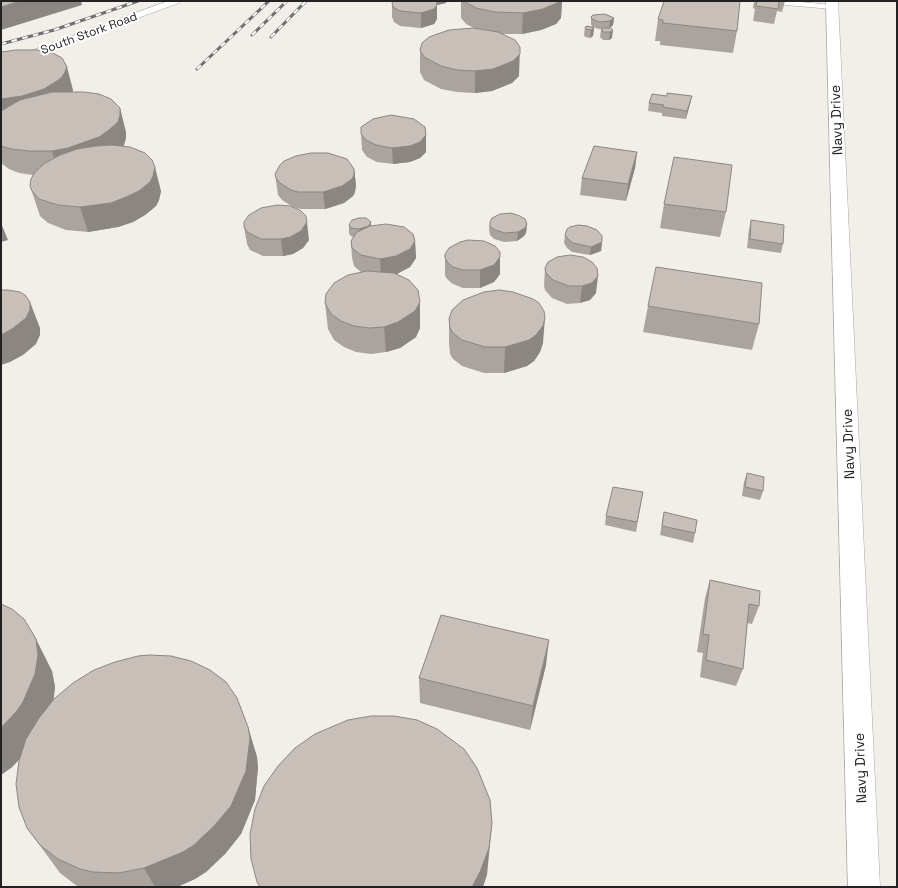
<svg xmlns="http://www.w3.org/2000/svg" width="898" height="888" viewBox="0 0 898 888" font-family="'Space Grotesk',sans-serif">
<rect width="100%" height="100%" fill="#f2efe9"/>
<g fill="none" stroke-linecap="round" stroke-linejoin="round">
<defs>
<g id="service">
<path d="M 168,1 L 180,1 L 179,3 L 1,68 L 1,62 Z"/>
<path d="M 758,1 L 791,1 L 832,5 L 836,7 L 832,9 L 762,3 Z"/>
</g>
<path id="tertiary" d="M 826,1 L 838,1 L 880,887 L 848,887 Z"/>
</defs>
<use href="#service" stroke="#a9a9a9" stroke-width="1"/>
<use href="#tertiary" stroke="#a9a9a9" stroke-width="1"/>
<use href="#service" fill="#fff" fill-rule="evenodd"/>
<use href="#tertiary" fill="#fff" fill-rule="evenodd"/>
<defs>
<g id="rail">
<path d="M 252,35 L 287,1"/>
<path d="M 271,37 L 306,1"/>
<path d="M 1,44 L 54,30 L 138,1"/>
<path d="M 197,69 L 269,1"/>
</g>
</defs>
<use href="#rail" stroke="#707070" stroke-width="3"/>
<use href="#rail" stroke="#fff" stroke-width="2" stroke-dasharray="5.5" stroke-linecap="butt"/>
</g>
<g fill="#aba49e">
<path d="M 461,1 L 562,1 L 561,18 L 556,24 L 541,30 L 522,34 L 502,34 L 519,69 L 519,76 L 512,83 L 492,91 L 475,93 L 457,92 L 441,89 L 424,80 L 420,72 L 420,50 L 474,28 L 466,24 L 461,18 Z"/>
<path d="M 754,1 L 785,1 L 782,12 L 777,11 L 774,24 L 753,21 L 755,9 L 753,8 Z"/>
<path d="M 392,3 L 446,3 L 437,5 L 437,19 L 434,24 L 421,28 L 400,26 L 394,22 L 392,17 Z"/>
<path d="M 591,17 L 614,18 L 613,25 L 609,28 L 612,38 L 609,40 L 603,40 L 600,37 L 601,30 L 602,29 L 599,29 L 592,27 L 591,24 Z"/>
<path d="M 658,19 L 737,31 L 733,53 L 660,45 L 660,41 L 655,41 Z"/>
<path d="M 585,27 L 594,28 L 593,36 L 590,38 L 585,37 L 584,35 Z"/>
<path d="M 1,52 L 73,90 L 72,92 L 126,132 L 126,138 L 124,145 L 122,147 L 161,191 L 159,200 L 156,206 L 145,215 L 133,222 L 118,227 L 88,232 L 66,230 L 48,223 L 40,216 L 30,186 L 33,175 L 19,173 L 9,169 L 1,163 Z"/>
<path d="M 667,96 L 692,96 L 686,119 L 662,116 L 662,113 L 648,111 L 649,103 Z"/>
<path d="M 361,134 L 426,135 L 426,152 L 420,158 L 410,162 L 393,164 L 377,162 L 367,157 L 362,150 Z"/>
<path d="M 637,152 L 635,168 L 626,201 L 580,195 L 582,178 Z"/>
<path d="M 354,169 L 356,185 L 355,192 L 353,196 L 344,203 L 325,209 L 301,209 L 293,207 L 282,200 L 278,195 L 275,174 Z"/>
<path d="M 664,204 L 726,212 L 720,237 L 660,228 Z"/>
<path d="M 751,220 L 783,244 L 781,253 L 747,248 L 749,229 Z"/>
<path d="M 371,222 L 371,226 L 415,241 L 416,258 L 410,267 L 396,274 L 420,328 L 416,337 L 400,348 L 386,352 L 371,354 L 356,352 L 344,347 L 334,340 L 328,329 L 325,303 L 361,272 L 354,266 L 352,258 L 351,241 L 354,237 L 352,237 L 349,234 L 349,225 Z"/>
<path d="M 490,222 L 527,224 L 526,233 L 524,236 L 517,241 L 504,242 L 494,239 L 490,235 L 489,230 Z"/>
<path d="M 244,227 L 309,240 L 303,248 L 293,254 L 283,256 L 263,256 L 250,250 L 247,244 Z"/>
<path d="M 565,235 L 602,242 L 601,251 L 590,255 L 572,252 L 567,248 L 564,243 Z"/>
<path d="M 445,258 L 500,274 L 494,282 L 480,288 L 463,288 L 453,284 L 448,280 L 445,276 Z"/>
<path d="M 548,262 L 596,293 L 590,300 L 580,303 L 567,304 L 552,298 L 545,290 L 544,286 L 545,268 Z"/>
<path d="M 648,306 L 759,324 L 752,350 L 643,332 Z"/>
<path d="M 449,319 L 543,343 L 540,352 L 534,361 L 527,366 L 504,373 L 484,373 L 462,366 L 453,359 L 450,354 L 449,344 Z"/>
<path d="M 747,473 L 763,491 L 760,500 L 742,496 L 744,482 Z"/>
<path d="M 643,492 L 636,532 L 605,525 L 606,516 Z"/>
<path d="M 664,512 L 695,533 L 693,543 L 660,535 Z"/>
<path d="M 710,580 L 759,606 L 752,624 L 747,623 L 743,669 L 736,686 L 700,677 L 703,653 L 697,652 L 705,598 Z"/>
<path d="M 546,665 L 530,730 L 420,703 L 419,678 Z"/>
<path d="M 52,671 L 55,687 L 53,701 L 248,727 L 257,757 L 258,767 L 255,800 L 241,834 L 225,854 L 206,872 L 195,879 L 177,887 L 80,887 L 77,886 L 60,873 L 27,828 L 21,758 L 11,768 Z"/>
</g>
<g fill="#8b8681">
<path d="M 20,1 L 81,1 L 82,5 L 1,30 L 1,7 Z"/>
<path d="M 431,1 L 447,1 L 446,3 L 437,5 L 437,19 L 434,24 L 421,28 L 421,13 Z"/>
<path d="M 559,1 L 562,1 L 561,18 L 556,24 L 541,30 L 522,34 L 523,13 Z"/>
<path d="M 614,18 L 613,25 L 609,29 L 610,21 Z"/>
<path d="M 594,28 L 593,36 L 590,38 L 591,30 Z"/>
<path d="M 613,30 L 612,38 L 609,40 L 610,32 Z"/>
<path d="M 520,47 L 519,76 L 512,83 L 492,91 L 475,93 L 475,71 Z"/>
<path d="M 67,67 L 73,90 L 70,97 L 1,123 L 1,99 Z"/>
<path d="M 692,96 L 690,104 L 686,119 L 687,111 Z"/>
<path d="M 120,108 L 126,132 L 126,138 L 124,145 L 116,154 L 59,175 L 52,151 Z"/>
<path d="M 426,135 L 426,152 L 420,158 L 410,162 L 393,164 L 392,148 Z"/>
<path d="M 637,152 L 635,168 L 626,201 L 628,184 Z"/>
<path d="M 155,167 L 161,191 L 159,200 L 156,206 L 145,215 L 133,222 L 118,227 L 88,232 L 80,207 Z"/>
<path d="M 354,169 L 356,185 L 355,192 L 353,196 L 344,203 L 325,209 L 323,192 Z"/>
<path d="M 307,222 L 309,240 L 303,248 L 293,254 L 283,256 L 281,239 Z"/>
<path d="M 371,222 L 371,231 L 360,238 L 359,229 Z"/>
<path d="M 1,223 L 8,240 L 1,242 Z"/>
<path d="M 527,224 L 526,233 L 524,236 L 517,241 L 518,232 Z"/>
<path d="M 415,241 L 416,258 L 410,267 L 397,274 L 381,276 L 380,259 Z"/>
<path d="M 602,242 L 601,251 L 590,255 L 591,247 Z"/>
<path d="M 500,257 L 500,274 L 494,282 L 480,288 L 480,270 Z"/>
<path d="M 598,276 L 596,293 L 590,300 L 580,303 L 582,286 Z"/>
<path d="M 30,302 L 40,328 L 40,335 L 36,344 L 23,355 L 10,362 L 1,365 L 1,335 Z"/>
<path d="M 420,302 L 420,328 L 416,337 L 400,348 L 386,352 L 384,327 Z"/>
<path d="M 545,318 L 543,343 L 540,352 L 534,361 L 527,366 L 504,373 L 505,347 Z"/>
<path d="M 36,639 L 52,671 L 55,687 L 53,705 L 35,742 L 11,768 L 1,775 L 1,728 Z"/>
<path d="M 549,640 L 546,665 L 530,730 L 533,706 Z"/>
<path d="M 248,727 L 257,757 L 258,767 L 255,800 L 241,834 L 225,854 L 206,872 L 195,879 L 177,887 L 155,887 L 144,868 Z"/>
<path d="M 492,823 L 487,875 L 483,887 L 472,887 Z"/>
</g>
<g fill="#c7bfb8" stroke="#8b8681">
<path d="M 1,1 L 20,1 L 1,7 Z"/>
<path d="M 393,1 L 434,1 L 437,2 L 437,5 L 434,9 L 421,13 L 400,11 L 393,7 L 392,3 Z"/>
<path d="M 465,1 L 559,1 L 557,3 L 543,9 L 523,13 L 495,12 L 476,8 L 467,3 Z"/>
<path d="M 664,1 L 740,1 L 737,31 L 663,23 L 663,20 L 658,19 Z"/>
<path d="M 757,1 L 779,1 L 778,9 L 756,6 Z"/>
<path d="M 605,14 L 614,18 L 610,21 L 600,22 L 592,19 L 591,17 L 593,15 Z"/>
<path d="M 588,26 L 594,28 L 591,30 L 586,29 L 585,27 Z"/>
<path d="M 474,28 L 498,32 L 515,40 L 520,47 L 520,54 L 513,61 L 493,69 L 475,71 L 457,70 L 441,66 L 424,57 L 420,50 L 422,43 L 429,37 L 449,30 Z"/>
<path d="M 604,28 L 611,28 L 613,30 L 610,32 L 604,32 L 601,30 Z"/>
<path d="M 16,50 L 38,50 L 53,53 L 62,58 L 67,67 L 64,74 L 60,79 L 44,89 L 22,96 L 1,99 L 1,52 Z"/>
<path d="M 52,92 L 84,92 L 99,94 L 111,99 L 120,108 L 120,115 L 118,122 L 109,130 L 99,137 L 68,148 L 52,151 L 29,151 L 11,149 L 1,146 L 1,111 L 20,100 Z"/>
<path d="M 667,93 L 692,96 L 687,111 L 663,107 L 664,105 L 649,103 L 652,94 L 667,96 Z"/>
<path d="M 391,115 L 414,119 L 425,127 L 426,135 L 420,142 L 410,146 L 392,148 L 376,145 L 366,140 L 361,134 L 361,127 L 373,119 Z"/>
<path d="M 112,145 L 130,147 L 145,153 L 152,160 L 155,167 L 153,176 L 150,182 L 139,191 L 126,197 L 111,203 L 80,207 L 58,205 L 39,199 L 32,191 L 30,186 L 31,179 L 35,172 L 45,163 L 60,155 L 77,149 L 96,146 Z"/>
<path d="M 594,146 L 637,152 L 628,184 L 582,178 Z"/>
<path d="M 311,153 L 328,153 L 347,159 L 354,169 L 354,175 L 352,179 L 342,186 L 323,192 L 298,192 L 291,190 L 280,183 L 276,178 L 275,174 L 280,165 L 284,161 L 296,156 Z"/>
<path d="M 674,157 L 732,165 L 726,212 L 664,204 Z"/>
<path d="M 277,205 L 290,206 L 300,210 L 306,216 L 307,222 L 301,231 L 290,237 L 281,239 L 261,239 L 247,232 L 244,227 L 244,222 L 249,215 L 261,208 Z"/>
<path d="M 511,213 L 520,216 L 525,219 L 527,224 L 525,228 L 518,232 L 505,233 L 495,230 L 490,226 L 490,222 L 492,218 L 500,214 Z"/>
<path d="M 359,218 L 366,218 L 371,222 L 369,226 L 359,229 L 351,228 L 349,225 L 352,220 Z"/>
<path d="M 751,220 L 784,225 L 783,244 L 750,239 Z"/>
<path d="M 386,224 L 404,227 L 413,234 L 415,241 L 410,249 L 396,256 L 380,259 L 361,255 L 352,248 L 351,241 L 357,232 L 370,226 Z"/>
<path d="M 578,225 L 587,226 L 597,230 L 602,236 L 602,242 L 591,247 L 573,243 L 568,239 L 565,235 L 567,229 L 570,227 Z"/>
<path d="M 468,240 L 484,241 L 495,246 L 500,252 L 500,257 L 494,265 L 480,270 L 463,270 L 453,267 L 448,263 L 445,258 L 445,254 L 449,248 L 460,242 Z"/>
<path d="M 570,255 L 583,257 L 592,262 L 597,268 L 598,276 L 592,283 L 582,286 L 569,286 L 553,280 L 546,273 L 545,268 L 548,262 L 557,257 Z"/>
<path d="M 656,267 L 762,283 L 759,324 L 648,306 Z"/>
<path d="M 367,271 L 394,273 L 409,280 L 418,290 L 420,302 L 415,311 L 398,322 L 384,327 L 369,328 L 354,326 L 341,321 L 331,314 L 325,303 L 326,294 L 334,283 L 348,275 Z"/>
<path d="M 1,290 L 8,290 L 20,292 L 25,295 L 30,302 L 30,310 L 26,318 L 12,329 L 1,335 Z"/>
<path d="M 499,290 L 513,292 L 533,299 L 539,303 L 544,311 L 545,318 L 543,326 L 536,335 L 529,340 L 505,347 L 485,347 L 462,340 L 453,333 L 450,328 L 449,319 L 452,310 L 463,300 L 484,292 Z"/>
<path d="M 747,473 L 764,477 L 763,491 L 745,487 Z"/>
<path d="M 613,487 L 643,492 L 637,522 L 606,516 Z"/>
<path d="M 664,512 L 697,520 L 695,533 L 662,526 Z"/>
<path d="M 710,580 L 760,591 L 759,606 L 749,604 L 743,669 L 706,660 L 709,635 L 703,634 Z"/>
<path d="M 1,604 L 12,609 L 24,619 L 36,639 L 38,655 L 35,674 L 23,702 L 16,712 L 1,728 Z"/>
<path d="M 441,615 L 549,640 L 533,706 L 419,678 Z"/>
<path d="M 149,655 L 171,656 L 191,661 L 210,670 L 226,682 L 237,698 L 248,727 L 250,738 L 246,771 L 231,806 L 214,826 L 194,845 L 183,852 L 144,868 L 119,873 L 93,872 L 80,869 L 58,859 L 40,845 L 27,828 L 19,807 L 16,784 L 19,761 L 26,739 L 39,718 L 54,699 L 73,683 L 94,670 L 115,662 L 138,656 Z"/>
<path d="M 371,716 L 394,716 L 417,720 L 437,729 L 464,749 L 477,768 L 490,800 L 492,823 L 489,848 L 480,872 L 472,887 L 260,887 L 257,882 L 251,859 L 250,834 L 255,809 L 264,786 L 278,766 L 295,748 L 315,734 L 348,720 Z"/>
</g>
<g text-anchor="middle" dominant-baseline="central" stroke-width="4" stroke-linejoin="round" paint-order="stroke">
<g font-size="12" fill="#222" stroke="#fff">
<text transform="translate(89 33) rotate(-20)">South Stork Road</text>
</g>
<g font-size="14" fill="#222" stroke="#fff">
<text transform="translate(836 120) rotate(-92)">Navy Drive</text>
<text transform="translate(848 444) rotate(-92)">Navy Drive</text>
<text transform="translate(860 768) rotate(-92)">Navy Drive</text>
</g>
</g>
<rect width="898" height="888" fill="none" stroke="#222222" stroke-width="4"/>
</svg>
